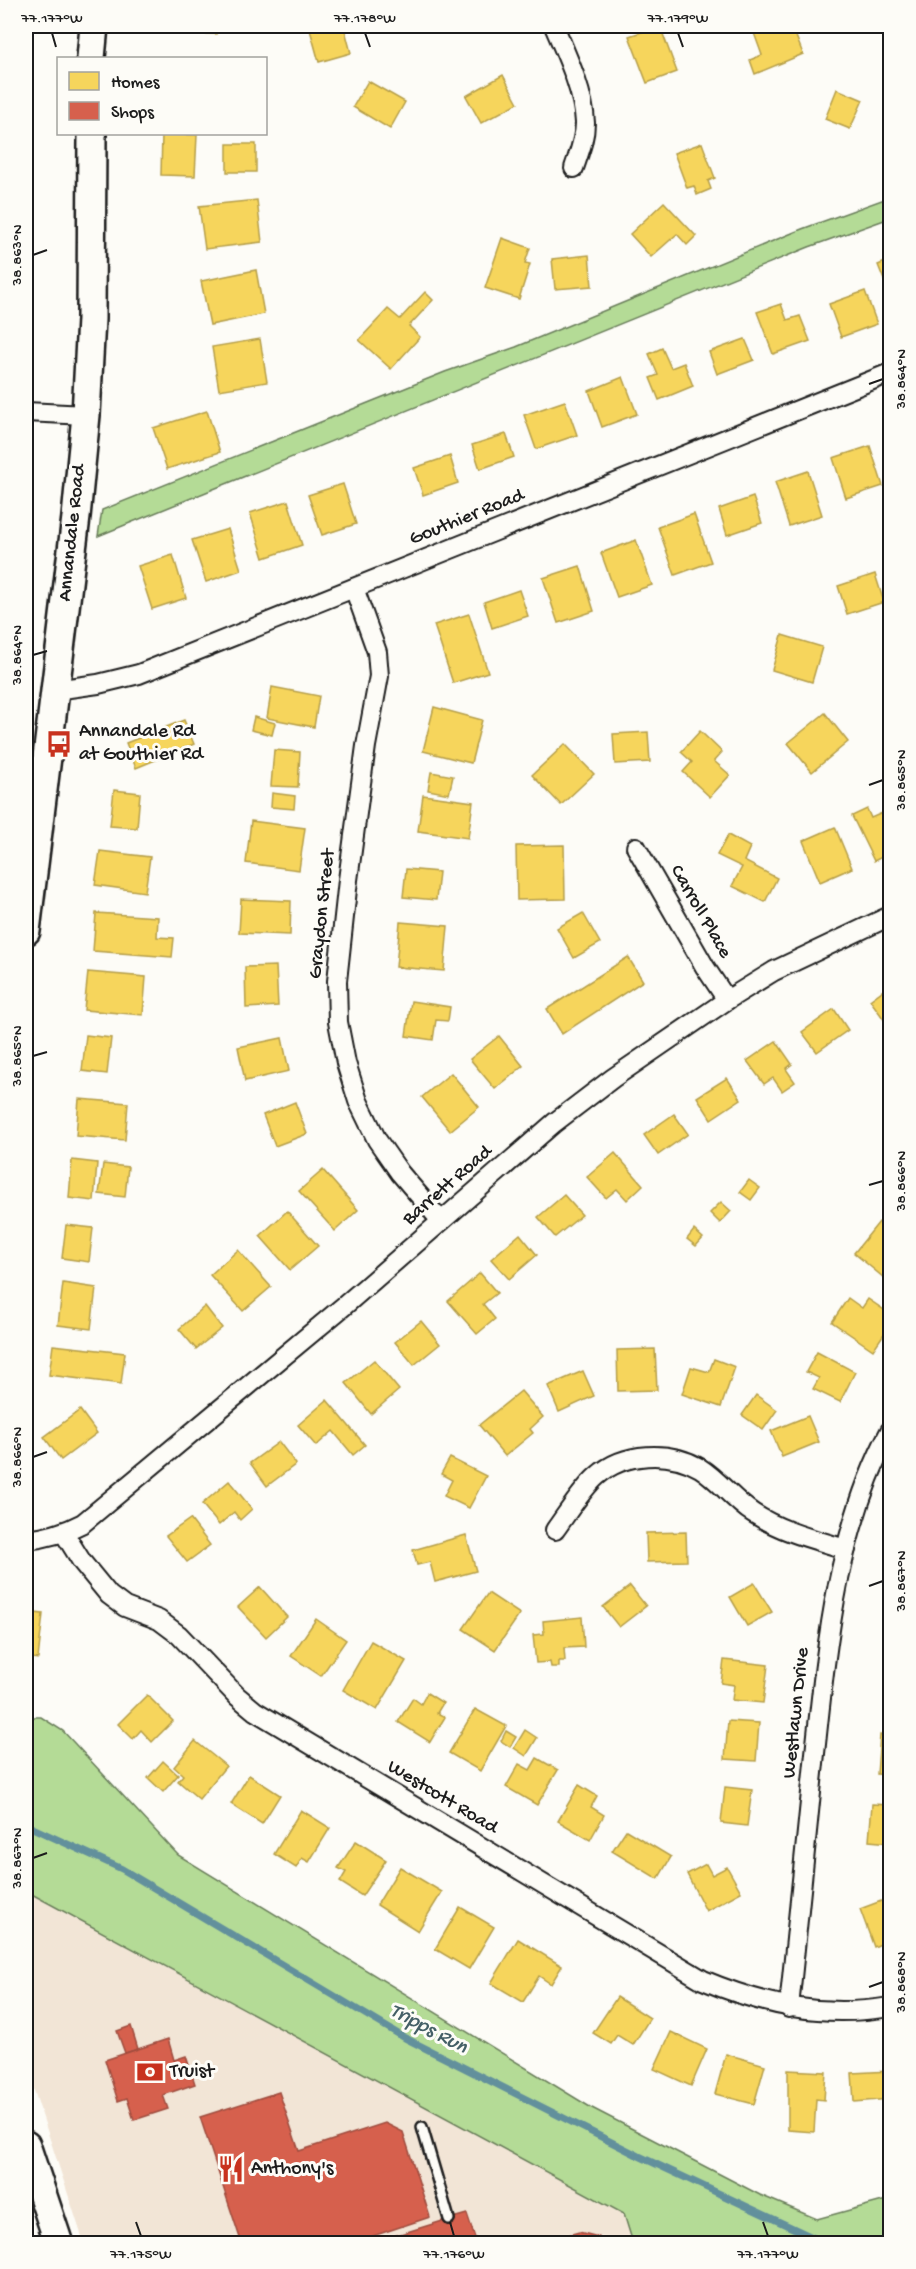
<svg xmlns="http://www.w3.org/2000/svg" width="916" height="2269" viewBox="0 0 916 2269" font-family="'Gochi Hand',sans-serif">
<rect width="100%" height="100%" fill="#fdfcf7"/>
<filter id="ink" filterUnits="userSpaceOnUse"><feTurbulence type="fractalNoise" baseFrequency=".0167" numOctaves="2"/><feDisplacementMap in="SourceGraphic" scale="12" xChannelSelector="R" yChannelSelector="G"/><feConvolveMatrix kernelMatrix="1 2 1 2 8 2 1 2 1" color-interpolation-filters="sRGB"/></filter>
<g filter="url(#ink)">
<path fill="#f2e5d6" d="M 70,1739 L 178,1855 L 590,2107 L 633,2243 L 84,2243 L 26,2066 L 26,1781 Z"/>
<g fill="#b4db96" stroke="#687c59" stroke-width="1.5">
<path d="M 890,197 L 890,218 L 809,247 L 98,536 L 102,510 L 445,372 L 516,347 L 802,229 Z"/>
<path d="M 33,1717 L 41,1717 L 63,1731 L 178,1855 L 590,2107 L 760,2195 L 817,2219 L 890,2199 L 890,2243 L 753,2244 L 745,2238 L 726,2243 L 633,2243 L 624,2214 L 26,1891 L 26,1720 Z"/>
</g>
<g fill="#f6d55c" stroke="#b59e49" stroke-width="1.5">
<path d="M 166,26 L 217,26 L 216,34 L 166,32 Z"/>
<path d="M 309,26 L 344,26 L 351,53 L 319,62 Z"/>
<path d="M 660,26 L 677,72 L 647,83 L 629,36 Z"/>
<path d="M 771,26 L 792,26 L 803,54 L 755,74 L 750,60 L 762,55 L 754,33 Z"/>
<path d="M 503,75 L 518,103 L 481,123 L 466,96 Z"/>
<path d="M 368,81 L 405,102 L 390,129 L 353,107 Z"/>
<path d="M 837,89 L 863,100 L 850,129 L 825,119 Z"/>
<path d="M 162,134 L 197,135 L 195,176 L 161,175 Z"/>
<path d="M 702,143 L 715,178 L 708,181 L 711,189 L 697,195 L 694,186 L 687,188 L 674,153 Z"/>
<rect x="227" y="144" width="29" height="28"/>
<path d="M 257,200 L 262,242 L 205,249 L 199,206 Z"/>
<path d="M 664,202 L 696,236 L 687,245 L 677,234 L 651,257 L 630,234 Z"/>
<path d="M 502,238 L 530,248 L 525,263 L 530,264 L 519,299 L 485,288 Z"/>
<path d="M 589,255 L 592,286 L 555,289 L 552,259 Z"/>
<path d="M 890,260 L 890,295 L 878,265 Z"/>
<path d="M 256,270 L 264,314 L 210,325 L 201,281 Z"/>
<path d="M 865,291 L 877,324 L 841,337 L 829,304 Z"/>
<path d="M 425,292 L 433,300 L 409,326 L 420,337 L 391,369 L 359,340 L 388,309 L 400,319 Z"/>
<path d="M 781,304 L 787,320 L 800,316 L 810,341 L 773,354 L 757,312 Z"/>
<path d="M 260,339 L 267,382 L 219,390 L 212,347 Z"/>
<path d="M 745,339 L 754,360 L 717,374 L 709,352 Z"/>
<path d="M 662,348 L 671,368 L 684,363 L 693,386 L 659,400 L 650,378 L 658,375 L 649,354 Z"/>
<path d="M 623,377 L 637,414 L 602,427 L 589,391 Z"/>
<path d="M 565,401 L 577,435 L 536,449 L 524,415 Z"/>
<path d="M 207,411 L 220,452 L 167,469 L 153,428 Z"/>
<path d="M 506,434 L 514,457 L 480,469 L 472,445 Z"/>
<path d="M 870,446 L 883,486 L 846,498 L 833,458 Z"/>
<path d="M 450,456 L 458,483 L 423,495 L 414,468 Z"/>
<path d="M 808,471 L 822,515 L 789,526 L 775,482 Z"/>
<path d="M 343,484 L 356,524 L 322,535 L 308,495 Z"/>
<path d="M 753,497 L 762,523 L 727,535 L 719,509 Z"/>
<path d="M 288,501 L 302,545 L 264,558 L 250,513 Z"/>
<path d="M 694,514 L 711,562 L 675,575 L 658,527 Z"/>
<path d="M 228,529 L 241,570 L 206,582 L 192,540 Z"/>
<path d="M 636,540 L 652,585 L 617,597 L 601,553 Z"/>
<path d="M 173,555 L 186,598 L 152,609 L 138,566 Z"/>
<path d="M 580,566 L 594,611 L 558,623 L 543,578 Z"/>
<path d="M 875,574 L 884,602 L 847,614 L 838,586 Z"/>
<path d="M 519,590 L 528,616 L 492,628 L 484,602 Z"/>
<path d="M 469,614 L 488,672 L 453,683 L 434,625 Z"/>
<path d="M 782,635 L 822,647 L 812,682 L 772,670 Z"/>
<path d="M 272,687 L 319,696 L 314,727 L 267,718 Z"/>
<path d="M 434,707 L 482,720 L 471,763 L 423,751 Z"/>
<path d="M 825,713 L 848,742 L 812,772 L 788,743 Z"/>
<path d="M 254,717 L 275,723 L 272,735 L 251,730 Z"/>
<path d="M 184,720 L 194,744 L 136,768 L 126,743 Z"/>
<path d="M 700,731 L 722,752 L 714,761 L 730,775 L 710,797 L 683,772 L 692,762 L 681,752 Z"/>
<path d="M 648,732 L 650,762 L 615,764 L 613,734 Z"/>
<path d="M 565,744 L 594,774 L 561,805 L 532,775 Z"/>
<path d="M 274,750 L 300,752 L 298,787 L 271,786 Z"/>
<path d="M 431,772 L 453,776 L 449,794 L 428,790 Z"/>
<path d="M 114,790 L 140,793 L 137,828 L 110,826 Z"/>
<path d="M 272,793 L 295,796 L 294,809 L 271,807 Z"/>
<path d="M 423,795 L 473,802 L 468,838 L 418,831 Z"/>
<path d="M 867,809 L 871,818 L 889,810 L 890,814 L 890,853 L 874,861 L 852,816 Z"/>
<path d="M 251,821 L 305,828 L 299,870 L 246,863 Z"/>
<path d="M 835,827 L 852,868 L 820,882 L 803,841 Z"/>
<path d="M 728,835 L 750,847 L 744,861 L 777,878 L 765,902 L 732,886 L 742,867 L 717,855 Z"/>
<path d="M 564,845 L 565,899 L 517,900 L 516,846 Z"/>
<path d="M 100,851 L 150,857 L 145,892 L 95,885 Z"/>
<path d="M 406,869 L 439,872 L 436,900 L 403,897 Z"/>
<path d="M 241,899 L 291,901 L 290,935 L 239,933 Z"/>
<path d="M 96,913 L 158,917 L 157,937 L 174,938 L 172,957 L 93,951 Z"/>
<path d="M 583,913 L 600,943 L 574,958 L 557,928 Z"/>
<path d="M 400,922 L 448,926 L 444,971 L 396,967 Z"/>
<path d="M 628,957 L 643,981 L 562,1034 L 547,1009 Z"/>
<path d="M 276,966 L 278,1006 L 246,1008 L 245,967 Z"/>
<path d="M 88,972 L 146,977 L 143,1015 L 84,1010 Z"/>
<path d="M 890,985 L 890,1023 L 888,1025 L 870,1000 Z"/>
<path d="M 411,1001 L 450,1007 L 448,1021 L 436,1020 L 433,1040 L 406,1036 Z"/>
<path d="M 834,1009 L 848,1030 L 817,1052 L 802,1032 Z"/>
<path d="M 86,1035 L 111,1038 L 107,1074 L 82,1071 Z"/>
<path d="M 499,1036 L 523,1066 L 495,1089 L 470,1059 Z"/>
<path d="M 282,1038 L 289,1071 L 245,1081 L 238,1047 Z"/>
<path d="M 776,1041 L 792,1064 L 786,1069 L 795,1082 L 782,1091 L 773,1078 L 764,1084 L 747,1061 Z"/>
<path d="M 451,1073 L 479,1107 L 450,1131 L 422,1097 Z"/>
<path d="M 727,1078 L 741,1099 L 711,1119 L 697,1097 Z"/>
<path d="M 79,1099 L 128,1103 L 125,1140 L 76,1136 Z"/>
<path d="M 295,1102 L 307,1134 L 275,1146 L 263,1115 Z"/>
<path d="M 674,1114 L 688,1134 L 658,1155 L 644,1135 Z"/>
<path d="M 615,1153 L 643,1185 L 627,1200 L 617,1189 L 606,1198 L 587,1177 Z"/>
<path d="M 72,1160 L 97,1163 L 94,1201 L 69,1198 Z"/>
<path d="M 103,1164 L 128,1167 L 125,1197 L 99,1194 Z"/>
<path d="M 323,1170 L 358,1210 L 335,1231 L 299,1191 Z"/>
<path d="M 749,1180 L 760,1188 L 751,1200 L 740,1192 Z"/>
<path d="M 564,1195 L 582,1215 L 555,1237 L 538,1217 Z"/>
<path d="M 721,1202 L 731,1211 L 720,1223 L 710,1213 Z"/>
<path d="M 287,1211 L 318,1246 L 290,1270 L 260,1236 Z"/>
<path d="M 879,1222 L 890,1231 L 890,1283 L 854,1253 Z"/>
<path d="M 66,1225 L 93,1228 L 89,1262 L 62,1258 Z"/>
<path d="M 694,1230 L 703,1238 L 696,1246 L 687,1239 Z"/>
<path d="M 520,1234 L 537,1255 L 509,1279 L 491,1259 Z"/>
<path d="M 238,1250 L 271,1287 L 243,1311 L 210,1275 Z"/>
<path d="M 480,1273 L 497,1293 L 483,1304 L 495,1319 L 477,1334 L 448,1301 Z"/>
<path d="M 63,1283 L 96,1288 L 91,1329 L 58,1325 Z"/>
<path d="M 848,1298 L 862,1308 L 868,1299 L 890,1314 L 890,1325 L 873,1350 L 832,1322 Z"/>
<path d="M 205,1306 L 222,1328 L 196,1349 L 179,1329 Z"/>
<path d="M 421,1321 L 440,1344 L 414,1365 L 395,1342 Z"/>
<path d="M 53,1345 L 125,1353 L 121,1384 L 49,1375 Z"/>
<path d="M 655,1349 L 657,1390 L 618,1391 L 617,1350 Z"/>
<path d="M 817,1352 L 855,1372 L 840,1402 L 813,1389 L 819,1378 L 806,1372 Z"/>
<path d="M 714,1359 L 735,1367 L 721,1407 L 682,1394 L 691,1367 L 709,1372 Z"/>
<path d="M 374,1360 L 399,1390 L 371,1414 L 346,1383 Z"/>
<path d="M 583,1371 L 594,1396 L 559,1412 L 548,1386 Z"/>
<path d="M 521,1391 L 543,1417 L 530,1429 L 533,1433 L 505,1456 L 479,1425 Z"/>
<path d="M 756,1395 L 777,1410 L 763,1430 L 742,1415 Z"/>
<path d="M 327,1400 L 365,1445 L 353,1455 L 333,1431 L 316,1446 L 298,1425 Z"/>
<path d="M 80,1410 L 97,1433 L 61,1460 L 44,1437 Z"/>
<path d="M 808,1416 L 819,1442 L 782,1457 L 771,1431 Z"/>
<path d="M 279,1442 L 296,1464 L 267,1486 L 250,1463 Z"/>
<path d="M 450,1458 L 486,1476 L 469,1508 L 444,1496 L 452,1480 L 441,1474 Z"/>
<path d="M 229,1481 L 252,1509 L 240,1520 L 234,1512 L 219,1525 L 202,1504 Z"/>
<path d="M 190,1519 L 210,1545 L 187,1562 L 166,1536 Z"/>
<path d="M 686,1532 L 687,1561 L 647,1562 L 646,1533 Z"/>
<path d="M 466,1535 L 476,1571 L 435,1582 L 430,1562 L 417,1565 L 413,1550 Z"/>
<path d="M 754,1583 L 772,1612 L 747,1626 L 730,1597 Z"/>
<path d="M 630,1586 L 646,1606 L 619,1627 L 603,1607 Z"/>
<path d="M 260,1587 L 287,1617 L 266,1637 L 238,1607 Z"/>
<path d="M 488,1593 L 520,1614 L 495,1650 L 463,1629 Z"/>
<path d="M 26,1612 L 43,1614 L 38,1659 L 26,1657 Z"/>
<path d="M 582,1617 L 584,1647 L 564,1648 L 565,1661 L 559,1661 L 559,1667 L 551,1667 L 550,1662 L 536,1663 L 533,1635 L 544,1634 L 543,1621 Z"/>
<path d="M 316,1619 L 346,1640 L 321,1676 L 291,1656 Z"/>
<path d="M 371,1641 L 406,1661 L 377,1710 L 343,1690 Z"/>
<path d="M 724,1660 L 768,1665 L 763,1703 L 732,1700 L 734,1685 L 721,1683 Z"/>
<path d="M 888,1674 L 890,1674 L 890,1711 L 885,1710 Z"/>
<path d="M 427,1693 L 443,1703 L 437,1713 L 445,1717 L 430,1742 L 398,1722 L 413,1698 L 421,1704 Z"/>
<path d="M 147,1695 L 173,1721 L 152,1742 L 141,1730 L 133,1739 L 118,1724 Z"/>
<path d="M 475,1709 L 506,1726 L 480,1771 L 449,1753 Z"/>
<path d="M 728,1721 L 759,1723 L 756,1761 L 725,1759 Z"/>
<path d="M 525,1730 L 537,1738 L 526,1756 L 514,1748 Z"/>
<path d="M 506,1731 L 516,1737 L 510,1747 L 501,1741 Z"/>
<path d="M 880,1735 L 890,1736 L 890,1775 L 877,1774 Z"/>
<path d="M 195,1741 L 226,1766 L 199,1799 L 178,1781 L 183,1775 L 174,1767 Z"/>
<path d="M 537,1758 L 558,1770 L 537,1805 L 506,1787 L 519,1764 L 530,1770 Z"/>
<path d="M 163,1761 L 178,1775 L 163,1792 L 148,1778 Z"/>
<path d="M 249,1775 L 280,1795 L 262,1824 L 231,1804 Z"/>
<path d="M 579,1785 L 597,1796 L 591,1807 L 604,1815 L 590,1840 L 558,1821 Z"/>
<path d="M 725,1787 L 752,1790 L 747,1826 L 721,1823 Z"/>
<path d="M 872,1804 L 890,1805 L 890,1843 L 869,1841 Z"/>
<path d="M 301,1810 L 330,1828 L 309,1862 L 302,1858 L 296,1868 L 274,1854 Z"/>
<path d="M 626,1830 L 671,1857 L 658,1879 L 612,1851 Z"/>
<path d="M 356,1841 L 386,1860 L 362,1896 L 340,1882 L 346,1872 L 338,1868 Z"/>
<path d="M 706,1864 L 712,1875 L 727,1867 L 741,1892 L 706,1911 L 687,1874 Z"/>
<path d="M 400,1867 L 442,1892 L 418,1931 L 377,1905 Z"/>
<path d="M 889,1898 L 890,1903 L 890,1940 L 874,1947 L 860,1909 Z"/>
<path d="M 460,1907 L 494,1927 L 469,1969 L 435,1949 Z"/>
<path d="M 518,1939 L 562,1966 L 551,1984 L 539,1976 L 523,2002 L 491,1983 Z"/>
<path d="M 617,1997 L 650,2018 L 633,2045 L 617,2035 L 611,2044 L 593,2033 Z"/>
<path d="M 671,2032 L 707,2049 L 691,2086 L 654,2069 Z"/>
<path d="M 726,2054 L 765,2065 L 754,2104 L 715,2094 Z"/>
<path d="M 788,2070 L 826,2072 L 824,2100 L 816,2099 L 814,2132 L 788,2130 Z"/>
<path d="M 890,2071 L 890,2099 L 854,2102 L 852,2073 Z"/>
</g>
<g fill="#d6604d" stroke="#9e4c3e" stroke-width="1.5">
<path d="M 131,2026 L 138,2049 L 125,2053 L 117,2031 Z"/>
<path d="M 168,2039 L 174,2060 L 186,2056 L 195,2084 L 163,2095 L 168,2109 L 134,2120 L 127,2098 L 118,2101 L 105,2060 Z"/>
<path d="M 279,2092 L 299,2151 L 385,2123 L 403,2132 L 430,2217 L 349,2244 L 242,2244 L 200,2117 Z"/>
<path d="M 467,2214 L 477,2244 L 368,2244 L 449,2219 Z"/>
<path d="M 579,2232 L 599,2237 L 601,2244 L 535,2244 Z"/>
</g>
<g fill="none" stroke-linecap="round" stroke-linejoin="round">
<path stroke="#62909c" stroke-width="7" d="M 26,1825 L 122,1869 L 405,2038 L 639,2156 L 827,2244"/>
<defs>
<path id="lane" d="M 422,2127 L 449,2219"/>
<g id="street">
<path d="M 554,26 C 566,54 584,92 585,123 C 585,139 579,153 574,168"/>
<path d="M 26,412 L 86,415"/>
<path d="M 354,588 L 377,652 L 379,676 L 366,746 L 348,880 L 337,981 L 338,1022 L 346,1063 L 358,1101 L 377,1140 L 400,1173 L 441,1221"/>
<path d="M 55,690 L 98,684 L 139,674 L 890,373"/>
<path d="M 636,847 L 705,967 L 727,1000"/>
<path d="M 555,1530 C 566,1515 583,1488 597,1476 C 624,1452 669,1450 700,1468 C 719,1480 734,1501 753,1513 C 782,1532 813,1539 846,1549"/>
<path d="M 64,1533 L 82,1562 L 109,1595 L 125,1607 L 159,1620 L 179,1635 L 237,1696 L 255,1711 L 703,1980 C 765,2006 823,2018 890,2007"/>
<path d="M 26,1540 C 47,1538 64,1533 83,1523 L 344,1306 L 554,1123 L 613,1078 L 727,1000 L 774,971 L 890,916"/>
<path d="M 789,2008 C 797,1926 806,1844 814,1763 C 826,1650 836,1533 890,1431"/>
</g>
<g id="secondary">
<path d="M 91,58 L 94,26"/>
<path d="M 26,931 L 76,517 L 86,415 L 91,319 L 92,134"/>
<path d="M 26,2145 L 59,2244"/>
</g>
</defs>
<use href="#lane" stroke="#1c1c1c" stroke-width="14"/>
<use href="#street" stroke="#1c1c1c" stroke-width="22"/>
<use href="#secondary" stroke="#1c1c1c" stroke-width="32"/>
<use href="#lane" stroke="#fdfcf7" stroke-width="9"/>
<use href="#street" stroke="#fdfcf7" stroke-width="18"/>
<use href="#secondary" stroke="#fdfcf7" stroke-width="27"/>
</g>
</g>
<path fill="none" stroke="#1c1c1c" stroke-width="2" d="M 52,33 L 56,47M 365,33 L 370,47M 678,33 L 683,47M 33,255 L 47,250M 869,384 L 883,379M 33,655 L 47,651M 869,785 L 883,780M 33,1056 L 47,1052M 869,1185 L 883,1181M 33,1457 L 47,1452M 869,1586 L 883,1581M 33,1858 L 47,1853M 869,1987 L 883,1982M 136,2222 L 141,2236M 450,2222 L 454,2236M 763,2222 L 768,2236"/>
<defs>
<symbol id="bus-bare" viewBox="-9 -9 18 18"><path d="M-5-6H5V4H4V6H2V4H-2V6H-4V4H-5ZM-3.5-4V0h7V-4ZM-3.5 1.2v1.5H-2V1.2ZM2 1.2v1.5H3.5V1.2Z" fill="#c8321e" stroke="#fdfcf7" stroke-width="2.5" paint-order="stroke"/></symbol>
<symbol id="bank-bare" viewBox="-9 -9 18 18"><path d="M-6-4H6V4H-6ZM0-2.3a2.3 2.3 0 1 0 0 4.6a2.3 2.3 0 1 0 0-4.6Z" fill="#c8321e" stroke="#fdfcf7" stroke-width="2.5" paint-order="stroke"/></symbol>
<symbol id="restaurant-bare" viewBox="-9 -9 18 18"><path d="M-5-6h1v4h1v-4h1v4h1v-4h1v5L-1.5 .5V6h-2V.5L-5-1ZM5-6V6H3V1.5H1.5Q1.5-4 5-6Z" fill="#c8321e" stroke="#fdfcf7" stroke-width="2.5" paint-order="stroke"/></symbol>
</defs>
<g fill-rule="evenodd">
<use href="#bus-bare" x="40" y="725" width="38" height="38"/>
<use href="#bank-bare" x="131" y="2053" width="38" height="38"/>
<use href="#restaurant-bare" x="212" y="2150" width="38" height="38"/>
</g>
<g text-anchor="middle" dominant-baseline="central" stroke-width="6" stroke-linejoin="round" paint-order="stroke">
<g font-size="20" fill="#1c1c1c" stroke="#fdfcf7">
<text transform="translate(467 518) rotate(-22)">Gouthier Road</text>
<text transform="translate(73 533) rotate(-84)">Annandale Road</text>
<text transform="translate(700 912) rotate(60)">Carroll Place</text>
<text transform="translate(323 914) rotate(-84)">Graydon Street</text>
<text transform="translate(448 1186) rotate(-41)">Barrett Road</text>
<text transform="translate(797 1713) rotate(-84)">Westlawn Drive</text>
<text transform="translate(442 1798) rotate(31)">Westcott Road</text>
</g>
<g font-size="20" fill="#1c1c1c" stroke="#fdfcf7" text-anchor="start">
<text x="79" y="732">Annandale Rd<tspan x="79" dy="23">at Gouthier Rd</tspan></text>
<text x="170" y="2072">Truist</text>
<text x="251" y="2169">Anthony's</text>
</g>
<g font-size="21" font-style="italic" fill="#456067" stroke="#fdfcf7">
<text transform="translate(428 2030) rotate(28)">Tripps Run</text>
</g>
</g>
<rect width="916" height="2269" fill="none" stroke="#fdfcf7" stroke-width="66"/>
<rect x="57" y="57" width="210" height="78" fill="#fdfcf7" stroke="#a3a29f" stroke-width="1.5"/>
<rect x="69" y="72" width="30" height="18" fill="#f6d55c" stroke="#a3a29f" stroke-width="1.5"/>
<text x="111" y="87" font-size="18" fill="#1c1c1c">Homes</text>
<rect x="69" y="102" width="30" height="18" fill="#d6604d" stroke="#a3a29f" stroke-width="1.5"/>
<text x="111" y="117" font-size="18" fill="#1c1c1c">Shops</text>
<rect x="33" y="33" width="850" height="2203" fill="none" stroke="#1c1c1c" stroke-width="2"/>
<g font-size="15" text-anchor="middle" fill="#1c1c1c">
<text x="52" y="22">77.177°W</text>
<text x="365" y="22">77.178°W</text>
<text x="678" y="22">77.179°W</text>
<text transform="translate(16 255) rotate(-90)" y="5">38.863°N</text>
<text transform="translate(900 379) rotate(-90)" y="5">38.864°N</text>
<text transform="translate(16 655) rotate(-90)" y="5">38.864°N</text>
<text transform="translate(900 780) rotate(-90)" y="5">38.865°N</text>
<text transform="translate(16 1056) rotate(-90)" y="5">38.865°N</text>
<text transform="translate(900 1181) rotate(-90)" y="5">38.866°N</text>
<text transform="translate(16 1457) rotate(-90)" y="5">38.866°N</text>
<text transform="translate(900 1581) rotate(-90)" y="5">38.867°N</text>
<text transform="translate(16 1858) rotate(-90)" y="5">38.867°N</text>
<text transform="translate(900 1982) rotate(-90)" y="5">38.868°N</text>
<text x="141" y="2258">77.175°W</text>
<text x="454" y="2258">77.176°W</text>
<text x="768" y="2258">77.177°W</text>
</g>
</svg>
